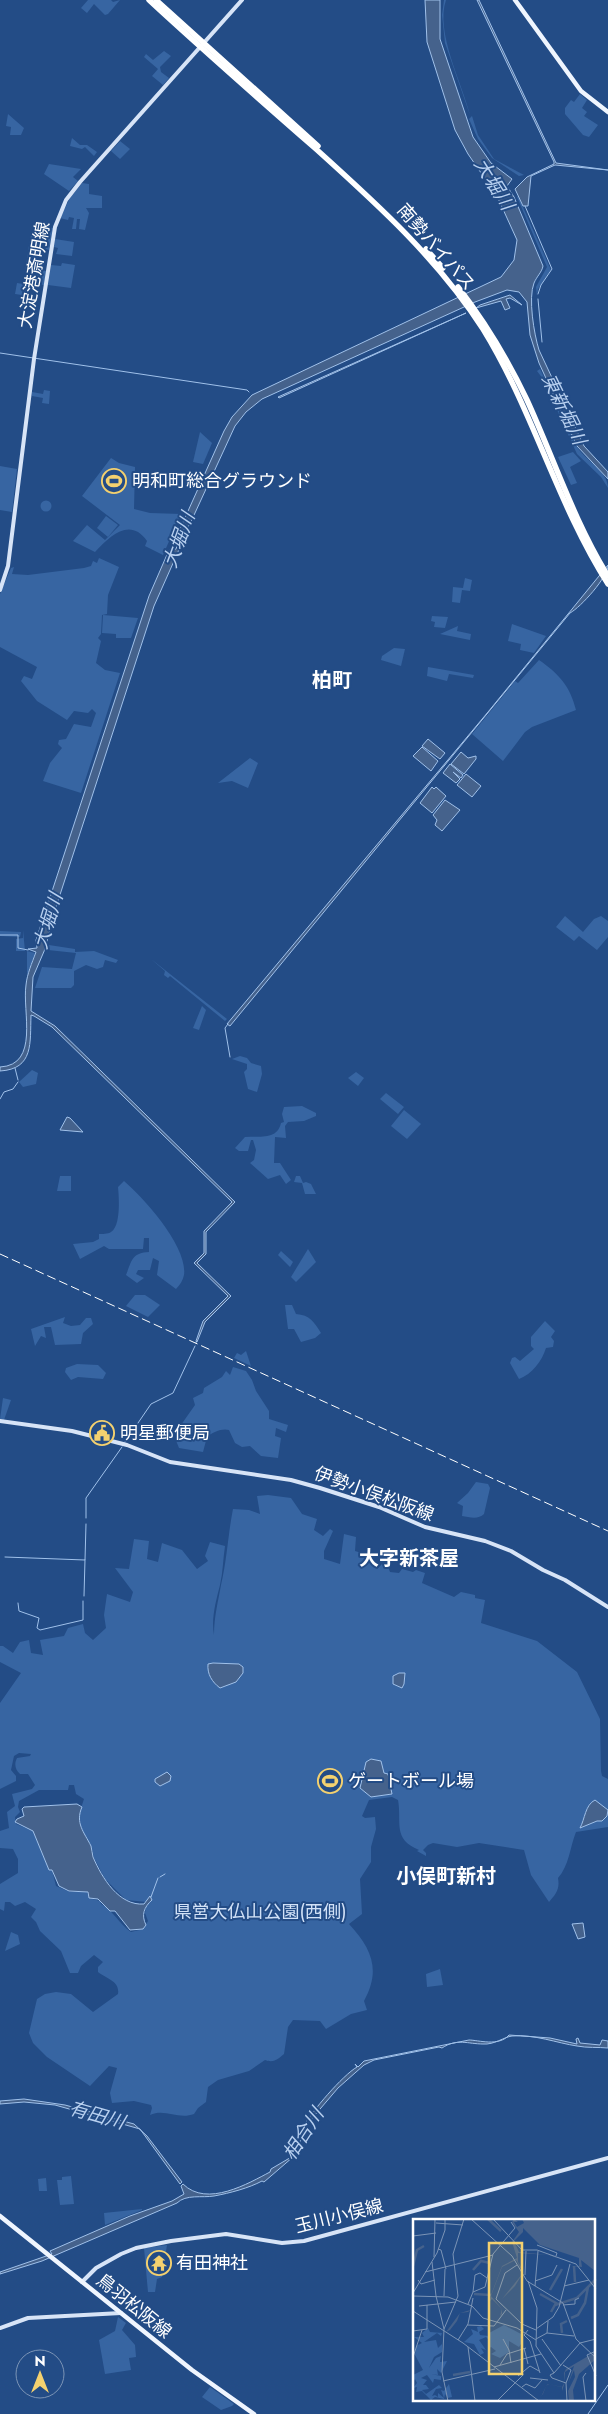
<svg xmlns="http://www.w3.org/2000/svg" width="608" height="2414" viewBox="0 0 608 2414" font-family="Jost,'Noto Sans JP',sans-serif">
<rect width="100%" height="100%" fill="#234c86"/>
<g fill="#3765a2" fill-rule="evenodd">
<path d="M 88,0 L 111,0 L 113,2 L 120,0 L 108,14 L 105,15 L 94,4 L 87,13 L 81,8 Z"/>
<path d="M 444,0 L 446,0 C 435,32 462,83 470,115 L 445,43 L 442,15 Z"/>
<path d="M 164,51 L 171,56 L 160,67 L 161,72 L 169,78 L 163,85 L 152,76 L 158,69 L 144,57 L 146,54 L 153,60 Z"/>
<path d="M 580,94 L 587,100 L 582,108 L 587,112 L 584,116 L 598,125 L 589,137 L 583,135 L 565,114 L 565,108 L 571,100 L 574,102 Z"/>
<path d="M 8,114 L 24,128 L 21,135 L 10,135 L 11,127 L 6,126 Z"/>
<path d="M 472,116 L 478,135 L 494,159 L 524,175 L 519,176 L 492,158 L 478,139 L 469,119 Z"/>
<path d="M 72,138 L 80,145 L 87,145 L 97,152 L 94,156 L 85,147 L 82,149 L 70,146 Z"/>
<path d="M 120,141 L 130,149 L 120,159 L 111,151 Z"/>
<path d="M 49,164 L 81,169 L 73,177 L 78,181 L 69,191 L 44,174 Z"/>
<path d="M 82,183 L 89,184 L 89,194 L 102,196 L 102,208 L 86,208 L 89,213 L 85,230 L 79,229 L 80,219 L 77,219 L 76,229 L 72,229 L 74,218 L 69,217 L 68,220 L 60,218 L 70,198 Z"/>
<path d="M 518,196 L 551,270 L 538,289 L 537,296 L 536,287 L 547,267 L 517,197 Z"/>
<path d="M 38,226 L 53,228 L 49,250 L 45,249 L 46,238 L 41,237 L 38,252 L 28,250 L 31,236 L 37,235 Z"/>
<path d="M 55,239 L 74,242 L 72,256 L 56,254 L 58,248 L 54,247 Z"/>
<path d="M 28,253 L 38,254 L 36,269 L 46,271 L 44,285 L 32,283 L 33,272 L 25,271 Z"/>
<path d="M 62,263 L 75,265 L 71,288 L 48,285 L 51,265 L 61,266 Z"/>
<path d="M 17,283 L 29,285 L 29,296 L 15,294 Z"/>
<path d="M 540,369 L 577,447 C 586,461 608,471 608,488 L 601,477 L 577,454 L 543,379 L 537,371 Z"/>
<path d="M 44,390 L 50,391 L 49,404 L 42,403 L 43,398 L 32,396 L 32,392 L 43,394 Z"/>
<path d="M 200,432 L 212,443 L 203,464 L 193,462 Z"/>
<path d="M 573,452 L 581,461 L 570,467 L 577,483 L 571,485 L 558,457 Z"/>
<path d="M 111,458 L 119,463 L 135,467 L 134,509 L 150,513 L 181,514 L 163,555 L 145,546 L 147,541 C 130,517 110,536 95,552 L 73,541 L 87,525 L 105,540 L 120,525 L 82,496 Z"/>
<path d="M 0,466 L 17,469 L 12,512 L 0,510 Z"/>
<circle cx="46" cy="506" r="5.5"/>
<path d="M 106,516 L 118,525 L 108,537 L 97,528 Z"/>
<path d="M 99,558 L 119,567 L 108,595 L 107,614 L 102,615 L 101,634 L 98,638 L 101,641 L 96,663 L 105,670 L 120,673 L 81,793 L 43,781 L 50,763 L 62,748 L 58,744 L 59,740 L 66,739 L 74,724 L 91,727 L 96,713 L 92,709 L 88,713 L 74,711 L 67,720 L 37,701 L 21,681 L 24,676 L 32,679 L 37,667 L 0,647 L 0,594 L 11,568 L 14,567 L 12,574 L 28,575 L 84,568 L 91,566 L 93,561 L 97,563 Z"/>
<path d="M 465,578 L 472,580 L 470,591 L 462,590 L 460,603 L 452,602 L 453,587 L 463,588 Z"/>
<path d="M 103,615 L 138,618 L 131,638 L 116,638 L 116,634 L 102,633 Z"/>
<path d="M 432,616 L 448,617 L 445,628 L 434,627 L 435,622 L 431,621 Z"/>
<path d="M 512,624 L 546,636 L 534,653 L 520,650 L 521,644 L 508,641 Z"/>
<path d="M 458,626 L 457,631 L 471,634 L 470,640 L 440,634 Z"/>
<path d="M 394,648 L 405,649 L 401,666 L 381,660 L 382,656 Z"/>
<path d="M 539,660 C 559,674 570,686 576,710 L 532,727 L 525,732 L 503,761 L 472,734 L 515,681 L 518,683 Z"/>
<path d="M 428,667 L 474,675 L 473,678 L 449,674 L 447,681 L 427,676 Z"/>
<path d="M 250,758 L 258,763 L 248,788 L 232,781 L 218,783 Z"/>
<path d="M 565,916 L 583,932 L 594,919 L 601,916 L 608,921 L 608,937 L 597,950 L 579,936 L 574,941 L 556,927 Z"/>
<path d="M 23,930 L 25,951 L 16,951 L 16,939 L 23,938 Z"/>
<path d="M 0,931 L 21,932 L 20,937 L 0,936 Z"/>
<path d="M 49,945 L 75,949 L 75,952 L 94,951 L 118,960 L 116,963 L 105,960 L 103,967 L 97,969 L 86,965 L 74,971 L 74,985 L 71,988 L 35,988 L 42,967 L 72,969 L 76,953 L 48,950 Z"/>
<path d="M 27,951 L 35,953 L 27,975 Z"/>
<path d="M 151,959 L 227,1019 L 225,1021 L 170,976 L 168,978 L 164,975 L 165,971 Z"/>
<path d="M 202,1006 L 206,1010 L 199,1030 L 193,1028 Z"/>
<path d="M 240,1056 L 247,1058 L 251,1063 L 261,1066 L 262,1074 L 257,1092 L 248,1089 L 244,1072 L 247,1069 L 247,1064 L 232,1059 Z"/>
<path d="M 32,1070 L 38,1073 L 36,1084 L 23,1087 L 19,1082 Z"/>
<path d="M 356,1072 L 364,1078 L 358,1086 L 348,1078 Z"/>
<path d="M 386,1093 L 404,1107 L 398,1114 L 380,1099 Z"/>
<path d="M 302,1106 L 316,1113 L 316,1116 L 304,1121 L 288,1122 L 285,1126 L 286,1138 L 275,1137 L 274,1163 L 280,1163 L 291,1180 L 286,1184 L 280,1175 L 268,1179 L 250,1163 L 254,1160 L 256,1150 L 253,1140 L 251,1140 L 248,1151 L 239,1151 L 235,1148 L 245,1137 C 261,1136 277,1140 281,1123 L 284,1122 L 282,1114 L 284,1107 Z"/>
<path d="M 404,1110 L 421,1124 L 407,1139 L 391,1126 Z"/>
<path d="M 60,1176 L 71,1176 L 71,1191 L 57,1191 Z"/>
<path d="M 296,1176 L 300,1176 L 303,1183 L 306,1182 L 311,1184 L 316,1194 L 305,1194 L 302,1183 L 294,1182 Z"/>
<path d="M 124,1181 C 144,1198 188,1247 184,1275 C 183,1280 180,1285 176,1289 L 157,1275 L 159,1261 L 153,1258 L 150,1270 L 138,1270 L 136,1274 L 144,1278 L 137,1283 L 126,1275 C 132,1260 132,1253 149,1252 L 149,1238 L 144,1238 L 143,1249 L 109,1249 L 104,1246 L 80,1259 L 73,1244 L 93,1242 L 99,1239 L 99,1234 C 102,1234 108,1234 111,1232 C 121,1226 119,1197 118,1187 Z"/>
<path d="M 308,1249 L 316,1262 L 296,1282 L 291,1277 Z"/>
<path d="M 281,1251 L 293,1262 L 290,1267 L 278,1255 Z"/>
<path d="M 135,1295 L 145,1295 L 160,1305 L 148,1317 L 126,1306 Z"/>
<path d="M 285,1305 L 292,1305 L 296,1314 C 310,1315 314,1322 321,1333 L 315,1338 L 301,1342 L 294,1329 L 288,1329 Z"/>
<path d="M 65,1317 L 63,1323 L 71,1326 L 80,1325 L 86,1318 L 91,1318 L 93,1324 L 83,1333 L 81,1344 L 55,1345 L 51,1327 L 44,1327 L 46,1338 L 41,1336 L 35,1346 L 31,1329 Z"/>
<path d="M 545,1321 L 555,1331 L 551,1337 L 554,1341 L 553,1347 L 546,1348 C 542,1361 532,1374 519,1379 L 510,1363 L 512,1358 L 515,1357 L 520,1361 L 534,1349 L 531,1346 L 531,1337 Z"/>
<path d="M 246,1351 L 251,1366 L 234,1358 L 237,1353 L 241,1355 Z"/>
<path d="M 77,1364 L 98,1365 L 106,1373 L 103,1379 L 78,1377 L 71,1380 L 65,1372 L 66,1368 Z"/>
<path d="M 233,1367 L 246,1371 L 252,1380 L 256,1391 L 269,1411 L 269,1419 L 288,1425 L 286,1432 L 276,1428 L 275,1436 L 281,1438 L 278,1458 L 261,1456 L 250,1446 L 242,1447 L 235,1443 L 229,1430 C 222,1428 213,1432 207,1437 L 203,1452 L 179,1448 L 175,1438 L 176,1432 L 195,1405 L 193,1398 L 203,1393 L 204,1388 L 222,1377 L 226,1371 L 230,1375 Z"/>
<path d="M 3,1398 L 11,1400 L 4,1420 L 0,1419 Z"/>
<path d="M 476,1482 L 488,1484 L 490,1488 L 484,1514 C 478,1520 469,1517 462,1516 L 463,1506 L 457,1503 L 468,1493 Z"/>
<path d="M 268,1495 L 291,1498 L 302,1514 L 317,1519 L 314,1530 L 323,1536 L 330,1529 L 333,1531 L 324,1551 L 324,1559 L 340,1564 L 344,1534 L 356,1537 L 355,1551 L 371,1556 L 377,1569 L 382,1564 L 387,1564 L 390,1572 L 399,1573 L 402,1569 L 413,1572 L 416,1570 L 425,1573 L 422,1583 L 454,1597 L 461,1592 L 475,1595 L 475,1598 L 485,1600 L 481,1623 L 537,1641 L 577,1672 L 600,1719 L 601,1771 L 602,1776 L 608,1779 L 608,1827 L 576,1832 C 570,1847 569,1866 558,1878 C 560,1889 556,1894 549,1902 L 531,1875 L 524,1850 L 479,1843 L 457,1847 L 433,1843 L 428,1845 L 423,1850 L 426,1853 L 426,1856 L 417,1851 L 419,1850 C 392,1839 402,1822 398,1800 L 392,1797 L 369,1800 L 362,1816 L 365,1818 L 375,1817 L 376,1829 L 371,1847 L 371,1862 L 360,1879 L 362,1914 L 349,1924 C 372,1949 381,1970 364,2001 L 367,2010 L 351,2014 L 326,2029 L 320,2021 L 293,2020 L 288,2027 L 284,2054 C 277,2060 273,2063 265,2060 L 249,2071 L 218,2080 L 208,2087 L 206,2102 L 198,2108 L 194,2114 C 178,2120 165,2108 150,2115 L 152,2108 L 151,2105 L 134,2101 L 112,2103 L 110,2093 L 117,2068 L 109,2066 L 90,2086 L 47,2057 L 33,2043 L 29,2033 L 37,1999 L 45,1994 L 56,1992 L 71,1994 L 93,2012 L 118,1994 C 120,1981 107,1979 98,1972 L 98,1967 L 103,1962 L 94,1955 L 81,1966 L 78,1973 L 70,1973 L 61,1951 L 40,1931 L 36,1922 L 31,1917 L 36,1909 L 25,1902 L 15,1906 L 10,1902 L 5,1902 L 4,1911 L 0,1909 L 0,1884 L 18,1873 L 18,1859 L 13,1849 L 0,1848 L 0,1831 L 9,1828 L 7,1812 L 15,1806 L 12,1794 L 32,1789 L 35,1785 L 28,1774 L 20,1774 C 15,1769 14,1764 17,1758 L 30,1756 L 31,1754 L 19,1753 L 14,1756 L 11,1770 L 16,1776 L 16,1781 L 0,1789 L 0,1703 L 21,1673 L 0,1662 L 0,1646 L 3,1646 L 13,1653 L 20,1642 L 29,1640 L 31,1653 L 43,1655 L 40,1640 L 64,1636 L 68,1628 L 83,1624 L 85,1633 L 93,1640 L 106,1628 L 104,1615 L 107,1594 L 130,1602 L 133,1592 L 115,1568 L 129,1569 L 134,1539 L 149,1541 L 147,1559 L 158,1562 L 162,1543 L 182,1550 L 197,1569 L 208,1561 L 205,1556 L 210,1542 L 225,1546 C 223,1559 223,1572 220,1585 C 216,1601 211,1618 214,1635 C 214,1617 218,1602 221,1585 C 227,1560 228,1534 233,1509 L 249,1510 L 260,1514 L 257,1496 ZM 69,1785 L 74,1785 L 76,1794 L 84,1799 L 79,1814 L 82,1831 L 92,1848 L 94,1858 L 105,1879 L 126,1900 L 147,1902 L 145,1913 L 148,1921 L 143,1929 L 131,1932 C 119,1924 113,1910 101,1904 L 100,1901 L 89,1898 L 87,1892 L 70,1892 L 56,1886 L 52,1870 L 49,1870 L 33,1831 L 16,1824 L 15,1817 L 20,1812 L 18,1807 L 19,1801 L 39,1790 L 68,1790 Z"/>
<path d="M 11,1932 L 18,1935 L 20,1944 L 5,1951 Z"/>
<path d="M 440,1969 L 443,1985 L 427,1987 L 426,1974 Z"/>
<path d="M 71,2176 L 74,2204 L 60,2205 L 57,2180 L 62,2180 L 62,2177 Z"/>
<path d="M 46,2178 L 47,2191 L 39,2191 L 38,2179 Z"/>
<path d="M 142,2209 L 142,2210 L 105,2225 L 104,2213 Z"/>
<path d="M 167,2245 L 162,2277 L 157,2279 L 155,2292 L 148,2292 L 144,2248 Z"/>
<path d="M 118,2317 L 126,2323 L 122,2330 L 135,2345 L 136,2357 L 129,2358 L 131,2370 L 105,2374 L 99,2340 L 115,2331 Z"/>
<path d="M 210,2387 L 234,2404 L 232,2406 L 221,2410 L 202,2397 Z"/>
</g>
<g fill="#45628c" stroke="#a0c1ea">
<path d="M 425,0 L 440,0 L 440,39 L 473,137 L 491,163 L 512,179 L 507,186 L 514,197 L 543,266 C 542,272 537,276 534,283 C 528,298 534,334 539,350 L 584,446 L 608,472 L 608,479 L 577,446 L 539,363 L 530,335 L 527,302 L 519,292 L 507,290 L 475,302 L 262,399 L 246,412 L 235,426 L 189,526 L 186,527 L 179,537 L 180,540 L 186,534 L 154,606 L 56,907 L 45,949 L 33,977 L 31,1011 L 55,1026 L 235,1202 L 206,1232 L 206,1254 L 197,1263 L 231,1296 L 205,1322 L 197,1342 L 196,1341 L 203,1321 L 228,1296 L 194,1263 L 204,1253 L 204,1231 L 232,1202 L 52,1027 L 34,1016 L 31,1015 C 30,1043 34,1069 0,1071 L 0,1067 C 40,1065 22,1011 26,985 C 27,974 32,963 36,952 L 28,949 L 37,948 L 36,940 L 149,596 L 169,550 L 176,549 L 178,543 L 175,540 L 224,431 L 232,417 L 252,395 L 501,277 L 514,260 L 517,240 L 497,196 L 468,154 L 455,130 L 427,42 Z"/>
<path d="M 477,0 L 479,0 L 556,163 L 608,170 L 555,165 L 531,176 L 528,206 L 523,206 L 515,189 L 527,177 L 554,164 L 554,162 Z"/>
<path d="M 510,295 L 522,305 L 510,298 L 506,299 L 510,308 L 505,310 L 501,301 L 476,308 L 480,305 Z"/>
<path d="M 466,313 L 279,398 L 278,397 Z"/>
<path d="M 608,565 C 608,577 581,607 570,613 L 533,658 L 230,1026 L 227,1024 L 488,712 Z"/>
<path d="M 428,739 L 445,753 L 440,759 L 422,746 Z"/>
<path d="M 422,747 L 438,761 L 431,771 L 413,756 Z"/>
<path d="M 461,752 L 468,758 L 476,756 L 476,759 L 464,774 L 451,764 Z"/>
<path d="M 450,764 L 463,775 L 461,778 L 453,772 L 460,779 L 456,783 L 443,773 Z"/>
<path d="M 466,774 L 481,786 L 472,797 L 457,785 Z"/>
<path d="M 432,787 L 434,789 L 436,787 L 446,796 L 432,813 L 420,803 Z"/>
<path d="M 445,800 L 460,810 L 442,831 L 435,825 L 437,820 L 433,815 Z"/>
<path d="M 67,1117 L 70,1118 L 83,1132 L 60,1130 Z"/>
<path d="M 213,1663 L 239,1664 L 243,1667 L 243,1673 L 236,1682 L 220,1688 C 212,1682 207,1674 208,1664 Z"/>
<path d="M 399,1673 L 405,1673 L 404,1684 L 402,1688 L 393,1684 L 393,1676 Z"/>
<path d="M 371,1759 L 381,1761 L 384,1773 L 388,1774 L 392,1794 L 371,1797 L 360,1788 L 366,1762 Z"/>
<path d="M 167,1772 L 171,1776 L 170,1781 L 160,1786 L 155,1782 L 155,1779 Z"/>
<path d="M 595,1800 L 608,1810 L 607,1816 L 602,1821 L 597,1821 L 580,1828 C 585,1819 585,1805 595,1800 Z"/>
<path d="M 77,1804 L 82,1807 C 75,1823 84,1832 91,1846 C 92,1850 92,1853 93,1857 C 102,1878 119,1906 144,1904 L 150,1896 L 152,1900 C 144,1907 141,1915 146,1925 L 143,1929 L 130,1930 L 115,1911 L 110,1911 L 98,1899 L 89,1898 L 88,1892 L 69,1891 L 59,1886 L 52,1870 L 49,1870 L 33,1831 L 15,1822 L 17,1819 L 24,1816 L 22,1809 L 24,1807 Z"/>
<path d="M 311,1904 L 316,1908 L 313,1915 L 300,1916 L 298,1908 Z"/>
<path d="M 583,1923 L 585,1937 L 578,1939 L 572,1924 Z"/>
<path d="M 509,2035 L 550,2038 L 577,2044 L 576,2039 L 578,2038 L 580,2043 L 600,2045 L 602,2040 L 608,2041 L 608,2048 C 598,2047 587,2048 577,2046 C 557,2043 534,2034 512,2036 C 504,2037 494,2045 483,2044 C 468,2044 457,2038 442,2048 L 439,2047 L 374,2060 L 364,2065 L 338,2088 L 309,2122 L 293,2157 L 264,2182 L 262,2181 C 249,2188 230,2193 214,2196 C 202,2198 186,2194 177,2203 L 42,2261 L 0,2274 L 0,2272 L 52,2254 L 50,2251 L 130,2216 L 172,2201 L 184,2194 L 181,2186 L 183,2184 C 207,2208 249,2183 270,2172 L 271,2169 L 293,2156 C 297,2146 299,2135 304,2126 C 311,2112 343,2075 357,2067 L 355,2064 L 358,2067 L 364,2061 L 469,2040 C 478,2040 499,2047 509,2035 Z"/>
<path d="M 24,2099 L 65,2105 L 134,2124 L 147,2136 L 182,2182 L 180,2184 L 140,2129 L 55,2105 L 24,2102 L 0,2104 L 0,2101 Z"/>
</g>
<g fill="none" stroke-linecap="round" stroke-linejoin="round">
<g stroke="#a0c1ea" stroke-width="1">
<path d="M 525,206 L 552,269 L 541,285 L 538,294"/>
<path d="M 538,299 L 542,342"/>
<path d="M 0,353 L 247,390 L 249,392"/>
<path d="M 0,935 L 18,935 L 18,948 L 28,950"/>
<path d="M 228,1024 L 225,1028 L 230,1057"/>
<path d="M 15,1068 L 18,1080"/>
<path d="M 0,1099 L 4,1092 L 13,1089 L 18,1082"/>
<path d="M 196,1343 L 196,1342"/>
<path d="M 125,1442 L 151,1404 L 173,1393 L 195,1346"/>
<path d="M 86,1518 L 86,1498 L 122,1447"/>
<path d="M 5,1557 L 85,1560 L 86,1524"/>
<path d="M 84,1596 L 85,1560"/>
<path d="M 18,1603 L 19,1611 L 39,1618 L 37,1628 L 40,1630 L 83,1620 L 83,1601"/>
<path d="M 160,1877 L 165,1874"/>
<path d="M 151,1897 L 158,1878"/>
<path d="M 588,2414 L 608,2385"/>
</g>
<g stroke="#d7e4f7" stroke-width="4">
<path d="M 0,590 L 8,566 L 34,359 L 55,227 L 66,200 L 80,182 L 242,0"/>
<path d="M 0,1421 L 72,1431 L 127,1445 L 170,1462 L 291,1480 L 320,1488 L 379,1507 L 425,1527 L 485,1541 L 511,1551 L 543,1570 L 565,1580 L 608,1607"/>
<path d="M 82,2282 L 96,2268 L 121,2254 L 136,2248 L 171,2241 L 226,2234 L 282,2243 L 304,2241 L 608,2158"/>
<path d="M 0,2328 L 28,2318 L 121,2313"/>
</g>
<g stroke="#eff5fe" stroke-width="4.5">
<path d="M 515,0 L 581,91 L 608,112"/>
<path d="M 0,2216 L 192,2370 L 254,2414"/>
</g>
<g stroke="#fff" stroke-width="5.5">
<path d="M 149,0 C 204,51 260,100 316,149 C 377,204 438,259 483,329 C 533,410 557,504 608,584"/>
<path d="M 156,0 L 318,146"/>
<path d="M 426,249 L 443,268"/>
<path d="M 458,287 C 485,322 508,360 527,400 C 554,459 574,521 608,576"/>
</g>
<path stroke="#fff" stroke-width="1" stroke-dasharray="9 4" stroke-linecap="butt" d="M 0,1254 L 608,1531"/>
</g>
<defs>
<symbol id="stadium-ring" viewBox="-11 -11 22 22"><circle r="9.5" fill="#234c86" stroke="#f4d16f" stroke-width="1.5"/><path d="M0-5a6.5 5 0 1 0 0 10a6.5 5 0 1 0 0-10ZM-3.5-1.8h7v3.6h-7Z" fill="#f4d16f"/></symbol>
<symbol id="civic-ring" viewBox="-11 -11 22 22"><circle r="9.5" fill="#234c86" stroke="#f4d16f" stroke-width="1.5"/><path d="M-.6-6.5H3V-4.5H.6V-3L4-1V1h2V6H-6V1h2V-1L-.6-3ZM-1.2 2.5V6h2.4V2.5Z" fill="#f4d16f"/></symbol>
<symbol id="temple-ring" viewBox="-11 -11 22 22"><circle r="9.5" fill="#234c86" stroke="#f4d16f" stroke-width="1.5"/><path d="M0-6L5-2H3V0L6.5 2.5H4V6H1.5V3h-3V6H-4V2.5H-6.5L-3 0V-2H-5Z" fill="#f4d16f"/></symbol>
</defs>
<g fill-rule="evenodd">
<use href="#stadium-ring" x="100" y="467" width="28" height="28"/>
<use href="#civic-ring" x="88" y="1419" width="28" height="28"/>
<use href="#stadium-ring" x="316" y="1767" width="28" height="28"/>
<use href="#temple-ring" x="145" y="2249" width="28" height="28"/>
</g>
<g text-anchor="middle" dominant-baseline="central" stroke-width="4" stroke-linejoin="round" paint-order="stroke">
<g font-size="18" fill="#fff" stroke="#234c86">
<text transform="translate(436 247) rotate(49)">南勢バイパス</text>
<text transform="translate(34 275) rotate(-80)">大淀港斎明線</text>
<text transform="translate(374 1494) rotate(20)">伊勢小俣松阪線</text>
<text transform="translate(339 2216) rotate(-14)">玉川小俣線</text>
<text transform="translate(134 2306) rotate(39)">鳥羽松阪線</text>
</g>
<g font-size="18" fill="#fff" stroke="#234c86" text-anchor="start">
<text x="132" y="481">明和町総合グラウンド</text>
<text x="120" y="1433">明星郵便局</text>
<text x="348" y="1781">ゲートボール場</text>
<text x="176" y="2263">有田神社</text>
</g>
<g font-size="18" fill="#d1e1f7" stroke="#234c86">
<text x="260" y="1912">県営大仏山公園(西側)</text>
</g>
<g font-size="19" font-style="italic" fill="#b8d0f0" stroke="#234c86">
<text transform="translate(494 184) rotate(58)">大堀川</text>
<text transform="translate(564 409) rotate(64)">東新堀川</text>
<text transform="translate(179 540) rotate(-70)">大堀川</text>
<text transform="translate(48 921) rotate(-73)">大堀川</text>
<text transform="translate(97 2115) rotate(16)">有田川</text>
<text transform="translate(303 2134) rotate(-57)">相合川</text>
</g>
<g font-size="20" font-weight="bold" fill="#fff" stroke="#234c86">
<text x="332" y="680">柏町</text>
<text x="409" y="1558">大字新茶屋</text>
<text x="446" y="1876">小俣町新村</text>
</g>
</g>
<g transform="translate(413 2219)">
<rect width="182" height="182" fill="#234c86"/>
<path d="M 91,106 L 108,115 L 110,122 L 106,128 L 96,122 L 96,133 L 87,139 L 78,135 L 83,132 L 78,128 L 75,130 L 77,122 L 73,118 L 66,121 L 73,131 L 68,129 L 71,134 L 67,136 L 61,125 L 51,123 L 60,115 L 58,110 L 65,113 L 64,108 L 68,107 L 71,110 L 66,113 L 67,116 L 76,117 L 76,114 ZM 15,109 L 17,113 L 29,114 L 28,117 L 24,114 L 11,123 L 23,121 L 25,129 L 29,125 L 29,133 L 21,138 L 16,149 L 23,139 L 28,137 L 27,143 L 34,142 L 28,154 L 24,150 L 25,156 L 18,155 L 28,157 L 28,161 L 21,160 L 20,164 L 14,156 L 8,159 L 14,161 L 10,166 L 18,166 L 13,166 L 16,170 L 9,171 L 13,175 L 26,166 L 29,169 L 23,170 L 19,177 L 22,176 L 25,178 L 25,174 L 31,179 L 28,171 L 31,172 L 36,165 L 39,178 L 35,179 L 32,175 L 31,180 L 22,178 L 18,181 L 9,172 L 3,173 L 4,168 L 0,169 L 4,164 L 2,160 L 0,163 L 0,156 L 10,151 L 2,136 L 3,127 L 9,124 L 1,118 L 11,118 L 9,114 Z" fill="#3765a2"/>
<path d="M 101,0 L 105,3 L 101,3 L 104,8 L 111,4 L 109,0 L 182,0 L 182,52 L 168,41 L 169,48 L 158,47 L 166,47 L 166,39 L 127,26 L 110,9 L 110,13 L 101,22 L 106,33 L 136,36 L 137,31 L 136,36 L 139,36 L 144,39 L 136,36 L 135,46 L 136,36 L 105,34 L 105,43 L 110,51 L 110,54 L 102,67 L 89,80 L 110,54 L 103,41 L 89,48 L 78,77 L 89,90 L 89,95 L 87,97 L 89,90 L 79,80 L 77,82 L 65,82 L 61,90 L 58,91 L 58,94 L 57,100 L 56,103 L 58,91 L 55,93 L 47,94 L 44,102 L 37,111 L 33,113 L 47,94 L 61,90 L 65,82 L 77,82 L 78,76 L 89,47 L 104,39 L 99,23 L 106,13 L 99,3 ZM 182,133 L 182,141 L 166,155 L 160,171 L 161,182 L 156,182 L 155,172 L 162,158 L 161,151 L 155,165 L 161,147 L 152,153 L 152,163 L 149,172 L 149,182 L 149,168 L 148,168 L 136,165 L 133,167 L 130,175 L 124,182 L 129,176 L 133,167 L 135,165 L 136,165 L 149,168 L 152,163 L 151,154 L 153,150 Z" fill="#45628c"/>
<path fill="none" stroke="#45628c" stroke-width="2.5" d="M 75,0 L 88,12M 0,47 L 4,31 L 11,27M 161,47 L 162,63M 60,51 L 68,42 L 77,44M 137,71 L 149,50M 61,75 L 78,76M 127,75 L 143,84 L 138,93M 142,86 L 164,79 L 183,60M 158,99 L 165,96 L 172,84 L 175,68M 149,114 L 148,105 L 154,102M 40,156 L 57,153"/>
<path fill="none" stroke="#7b94b6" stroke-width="1" d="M 58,0 L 99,37 L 114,62 L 150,84 L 163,120 L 183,139M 80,0 L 109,31 L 124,31 L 163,45 L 183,70M 23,4 L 50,6M 0,17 L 23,14M 124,26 L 144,34 L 143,37M 25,30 L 28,31 L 33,50M 21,38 L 22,0M 19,43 L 23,77M 104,46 L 92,54 L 83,80 L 109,105 L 123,111M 12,53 L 80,36M 112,56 L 113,32M 5,61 L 8,65 L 22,61M 115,62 L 124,89 L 123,127 L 141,154 L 137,156 L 139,159 L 153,164 L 154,182M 122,62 L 139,56 L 144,46M 122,67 L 125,32M 151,67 L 176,61M 60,73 L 62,56 L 67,54 L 74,59M 0,74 L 24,34 L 32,11 L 32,0M 0,77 L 35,78 L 59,87 L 70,99 L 104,109 L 123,121M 23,77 L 31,110 L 29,153 L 35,182M 31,77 L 32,50M 55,85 L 60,73 L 72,68 L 80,35 L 102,9 L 98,3M 150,86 L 162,85 L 162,81 L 166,79M 6,87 L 43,83M 0,92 L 50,124 L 126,182M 54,106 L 81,107 L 93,91M 31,110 L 45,77 L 40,35 L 51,0M 123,110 L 140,98 L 146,88 L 157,45M 115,111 L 111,116 L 117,122 L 127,154M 0,112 L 14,110 L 14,86M 134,114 L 161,117M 90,120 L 96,131 L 98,144M 123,120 L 134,114 L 135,102M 129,120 L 148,147M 45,121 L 55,105 L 60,79M 167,124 L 183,120M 55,128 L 62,182M 111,129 L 115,145M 183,132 L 174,136 L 183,157M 0,138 L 9,111M 87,146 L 94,135 L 113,129M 150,146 L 158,151 L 153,164M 81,148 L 128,135M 141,154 L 167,124M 105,157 L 117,147 L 126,152M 117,159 L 135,161M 30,162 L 82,150M 109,168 L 113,165 L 122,169 L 129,161M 84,182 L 110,156 L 109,152M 173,182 L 170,158 L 173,154"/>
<path fill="#f4d16f" fill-opacity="0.15" stroke="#f4d16f" stroke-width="2.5" d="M 76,24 L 109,24 L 109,155 L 76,155 Z"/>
<rect width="182" height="182" fill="none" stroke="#fff" stroke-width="2.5"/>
</g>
<g transform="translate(40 2374)"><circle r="24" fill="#234c86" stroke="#7b94b6"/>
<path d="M0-4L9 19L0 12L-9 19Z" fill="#f4d16f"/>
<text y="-8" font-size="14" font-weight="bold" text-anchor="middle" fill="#ffffff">N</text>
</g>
</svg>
